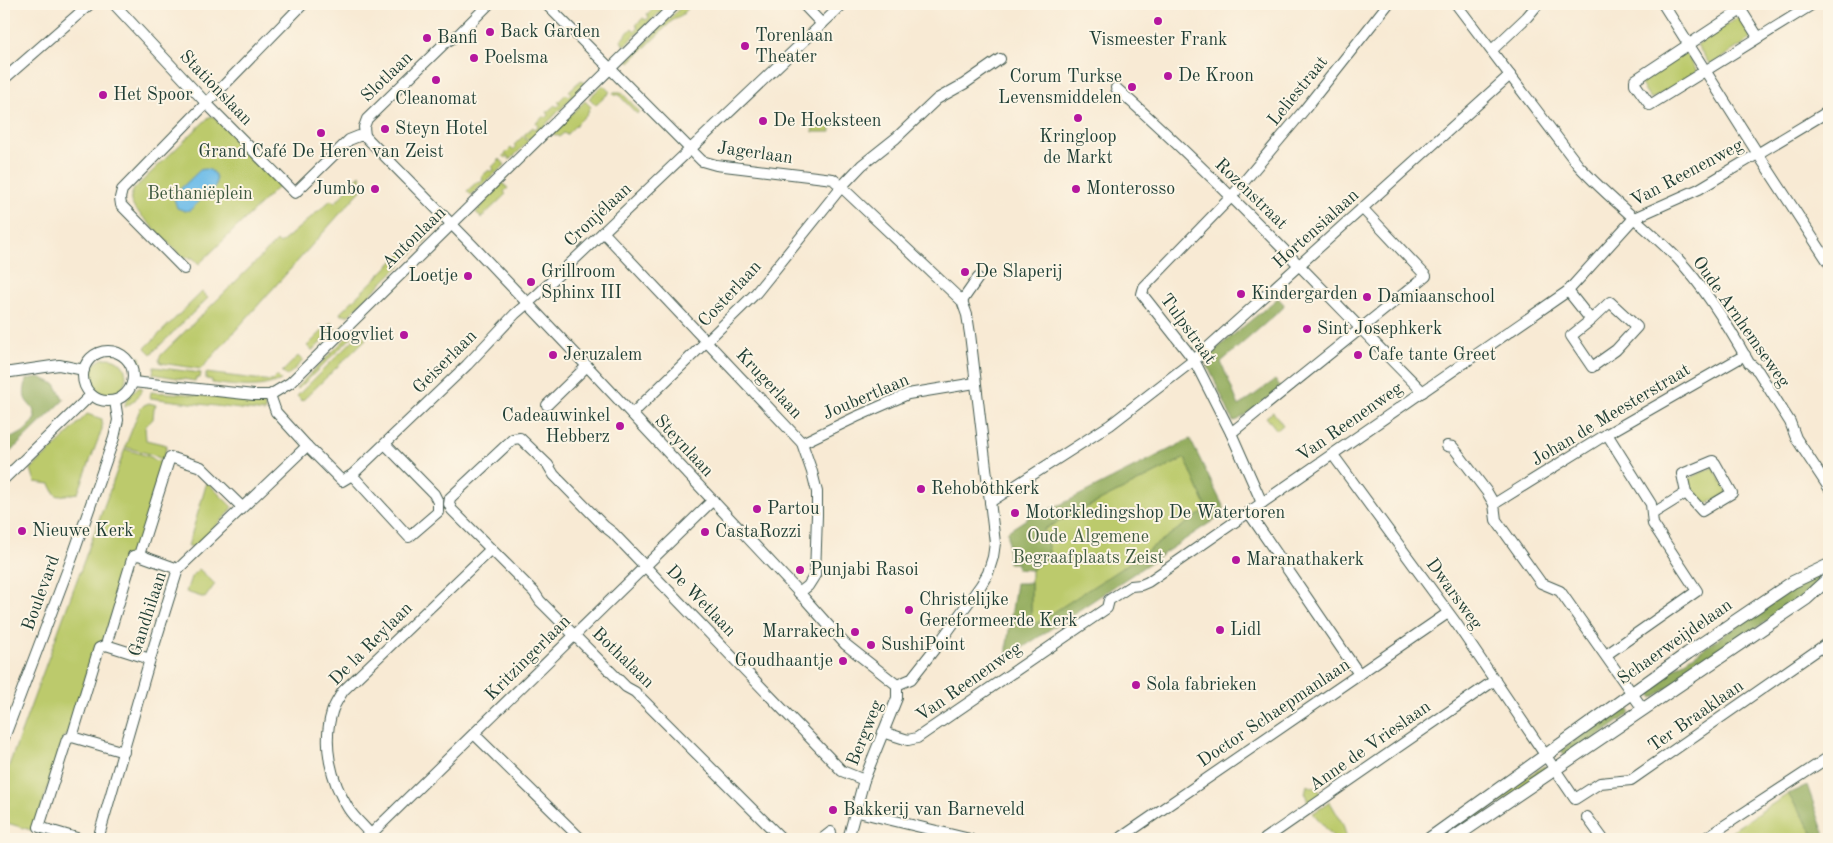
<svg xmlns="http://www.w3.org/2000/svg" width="1833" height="843" viewBox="0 0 1833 843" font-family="'Old Standard TT',serif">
<rect width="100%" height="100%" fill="#fcf5e5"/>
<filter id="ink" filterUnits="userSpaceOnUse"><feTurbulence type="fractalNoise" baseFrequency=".02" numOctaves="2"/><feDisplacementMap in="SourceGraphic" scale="10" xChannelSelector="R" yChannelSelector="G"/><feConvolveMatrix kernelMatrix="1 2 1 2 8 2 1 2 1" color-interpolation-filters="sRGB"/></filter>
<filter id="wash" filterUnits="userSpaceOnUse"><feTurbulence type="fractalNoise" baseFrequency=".0096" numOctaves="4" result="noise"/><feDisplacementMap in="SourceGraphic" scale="20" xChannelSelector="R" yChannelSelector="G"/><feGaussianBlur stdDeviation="1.12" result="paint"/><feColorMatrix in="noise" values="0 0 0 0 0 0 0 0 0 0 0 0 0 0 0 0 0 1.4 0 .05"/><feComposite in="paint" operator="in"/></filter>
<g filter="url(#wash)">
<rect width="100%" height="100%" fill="#f8ead4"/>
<g fill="#bcca6c" stroke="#6e8450">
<path d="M 659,4 L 669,4 L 625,45 L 623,45 L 621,40 L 632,28 L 635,31 L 638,27 L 636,25 L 643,18 L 646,20 L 649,17 L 647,14 L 655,7 L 657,9 L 660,6 Z"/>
<path d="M 684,4 L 690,4 C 688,10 681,17 675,18 L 630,62 L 628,60 Z"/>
<path d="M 1737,18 L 1741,18 L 1750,30 L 1751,39 L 1710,65 L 1697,45 Z"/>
<path d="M 1684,51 L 1697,71 L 1654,98 L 1650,98 L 1640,83 L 1642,79 Z"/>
<path d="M 581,80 L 585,84 L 530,141 L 524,135 L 533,127 L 535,129 L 538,126 L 536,123 L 544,116 L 546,118 L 549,115 L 547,112 L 555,105 L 557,107 L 560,104 L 558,102 L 566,94 L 568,96 L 571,93 L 569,91 Z"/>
<path d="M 603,85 L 610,92 L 596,105 L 589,98 Z"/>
<path d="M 614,92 L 621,92 L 639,111 L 637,114 L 618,94 L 616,96 L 613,93 Z"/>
<path d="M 585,101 L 591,107 L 588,110 L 589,112 L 566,135 L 564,133 L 559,137 L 557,135 L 556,136 L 552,132 Z"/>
<path d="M 213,116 L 281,184 L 199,264 L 193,258 L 182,257 L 135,209 C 129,201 130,197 134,189 L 209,117 Z"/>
<path d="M 812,122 L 830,122 L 831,132 L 813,132 Z"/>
<path d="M 523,136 L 528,142 L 510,160 L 507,156 L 505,158 L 503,156 L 511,148 L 513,150 L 516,147 L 514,145 Z"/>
<path d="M 500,159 L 505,165 L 471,195 L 467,191 L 478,181 L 480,183 L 483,180 L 481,177 L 489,170 L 491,172 L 494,169 L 492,167 Z"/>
<path d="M 360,175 L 363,188 L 201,369 L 161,363 L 159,360 L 160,356 L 277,241 L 280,244 L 331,200 L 335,203 Z"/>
<path d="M 502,183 L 508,188 L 504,192 L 506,194 L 481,218 L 476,212 Z"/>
<path d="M 422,235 L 427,239 L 349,315 L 341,315 L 340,313 L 419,236 L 420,237 Z"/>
<path d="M 202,292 L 208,298 L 151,354 L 145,348 Z"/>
<path d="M 331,322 L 336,328 L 312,351 L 307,346 Z"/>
<path d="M 357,330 L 358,331 L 298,389 L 297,387 L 347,337 Z"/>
<path d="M 360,333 L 366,339 L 302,401 L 297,396 Z"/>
<path d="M 298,356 L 303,361 L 287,376 L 282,372 Z"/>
<path d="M 138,357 L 140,357 L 144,377 L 137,370 Z"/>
<circle cx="108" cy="376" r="18"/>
<path d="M 154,367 L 201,373 L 200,378 L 196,378 L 195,381 L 153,374 Z"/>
<path d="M 206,373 L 272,381 L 277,376 L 281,380 C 258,390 236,386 212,383 L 212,380 L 206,379 Z"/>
<path d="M 141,387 L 143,389 L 134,401 L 125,407 C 125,398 133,390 141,387 Z"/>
<path d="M 151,392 L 187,394 L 265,403 L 265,412 L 150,398 Z"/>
<path d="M 149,403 L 156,405 L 154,408 L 153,419 L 145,427 L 146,440 L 167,445 L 163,460 L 153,455 L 125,447 L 140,409 L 144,405 Z"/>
<path d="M 1273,412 L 1283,425 L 1277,430 L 1266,417 Z"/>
<path d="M 87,414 L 102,419 L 102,429 L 78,493 L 58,496 L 55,494 L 50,484 L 35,482 L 31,469 L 62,440 Z"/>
<path d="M 125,449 L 151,457 L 155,460 L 162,462 L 138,548 L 132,551 L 104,640 L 96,644 L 68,734 L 64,736 L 34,831 L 4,822 L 4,779 Z"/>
<path d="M 1183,459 L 1186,460 L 1207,509 L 1131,562 L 1034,626 L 1031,624 L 1031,570 L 1050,556 L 1044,529 Z"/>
<path d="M 1713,467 L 1728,493 L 1707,504 C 1697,501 1689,489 1688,479 Z"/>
<path d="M 207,482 L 232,507 L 230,512 L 194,547 L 188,546 Z"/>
<path d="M 199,569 L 215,584 L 205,598 L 186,592 L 191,577 Z"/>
<path d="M 1544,766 L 1549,769 L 1449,839 L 1435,839 Z"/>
<path d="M 1307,785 L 1315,788 L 1322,793 L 1308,803 L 1305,793 Z"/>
<path d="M 1788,794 L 1817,839 L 1719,839 Z"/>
<path d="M 1330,802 L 1343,824 L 1347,839 L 1335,839 L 1313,813 Z"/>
</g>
<g fill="#95ae60" stroke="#5a764a">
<path d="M 1278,298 L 1284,304 L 1283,308 L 1221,362 L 1239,406 L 1275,380 L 1282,388 L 1238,420 L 1233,421 L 1206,362 L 1209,355 Z"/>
<path d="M 39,377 L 55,384 L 64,400 L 4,458 L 4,439 C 20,436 26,432 35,418 C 35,400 18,408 27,379 Z"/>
<path d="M 1190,439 L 1226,512 L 1007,658 L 1007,644 L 1016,583 L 1031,583 L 1031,624 L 1034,625 L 1131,562 L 1207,509 L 1186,460 L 1183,459 L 1044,529 L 1050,556 L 1031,570 L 1017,569 L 1017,563 L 1008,563 L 1008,531 L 1028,518 L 1064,503 Z"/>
<path d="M 1829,570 L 1829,574 L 1806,594 L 1653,698 L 1645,688 L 1806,580 Z"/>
<path d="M 1624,704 L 1631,713 L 1567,759 L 1561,750 Z"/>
<path d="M 1807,785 L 1826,839 L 1817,839 L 1788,794 Z"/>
</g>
<path fill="#6dbce8" stroke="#467c8e" d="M 204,169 C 214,169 219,177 215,187 L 190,210 L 185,211 L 177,208 L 174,199 L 175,194 L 200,170 Z"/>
</g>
<g filter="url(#ink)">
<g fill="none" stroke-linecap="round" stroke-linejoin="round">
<defs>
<g id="minor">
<path d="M 114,4 L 207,104 L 295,193 L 349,140 L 359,136 L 365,136"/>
<path d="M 546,4 L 702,161 L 716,165 L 833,179 L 962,301 L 967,315 L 970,334 L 995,543 L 993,557 L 988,573 L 981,585 L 940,642 L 911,679 L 897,685"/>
<path d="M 803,4 L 822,24"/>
<path d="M 1456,4 L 1578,165 C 1609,199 1646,226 1678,259 C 1706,289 1729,327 1749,363 L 1758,371 L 1790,422 L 1796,438 L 1829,488"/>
<path d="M 1663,4 L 1758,154 L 1829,263"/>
<path d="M 1758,37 L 1741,10 L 1635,80 L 1635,84 L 1650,105 L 1813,4"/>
<path d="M 1492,50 L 1527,17 L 1538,4"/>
<path d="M 4,79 L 90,4"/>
<path d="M 1116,88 C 1224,184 1321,289 1423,392"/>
<path d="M 365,136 L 473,246 L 587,366 L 805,599 L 845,644 L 897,685"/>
<path d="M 365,136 L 364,127 L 367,119 L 446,42 L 458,35 L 489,4"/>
<path d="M 603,232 L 802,443 L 812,472 L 817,492 L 817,515 L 815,575 L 808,586 L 799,593"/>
<path d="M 184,269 L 121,205 L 120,198 L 122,190 L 303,4"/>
<path d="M 1568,291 L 1591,320 L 1571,336 L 1592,367 L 1616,350 L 1637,327 L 1610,302 L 1591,320"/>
<path d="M 962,301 L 978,278"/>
<circle cx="108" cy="376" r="25"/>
<path d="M 4,373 L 59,365 L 84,370"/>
<path d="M 133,382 L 254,395 L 270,395 L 290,383 L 676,4"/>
<path d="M 270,395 L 276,412 L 307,446 L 342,481 L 352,475 L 467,365 L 515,314 L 536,296 L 843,4"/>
<path d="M 547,405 L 587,366"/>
<path d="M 632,414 L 756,293 L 842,186 L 862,165 L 896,138 L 937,99 L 964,84 L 1000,59"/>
<path d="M 1231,433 L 1426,276 L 1362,208"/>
<path d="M 802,443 L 856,417 L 908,394 L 975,383"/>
<path d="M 1447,446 L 1453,447 L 1487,492 L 1494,504 L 1496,520 L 1541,583 L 1560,591 L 1643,709"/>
<path d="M 1333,455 L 1456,623 L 1575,799 L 1600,783 L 1631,780 L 1829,642"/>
<path d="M 352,475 L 409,537 L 438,512 L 438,502 L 434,494 L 385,444"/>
<path d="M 4,479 L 91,395"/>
<path d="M 990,502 L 1110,425 L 1194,360 L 1510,75"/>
<path d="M 1262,503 L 1231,433 L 1194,360 L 1142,294 L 1144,287 L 1232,196 L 1305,109 L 1388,4"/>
<path d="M 1494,504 L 1607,434 L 1745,355"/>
<path d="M 1249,513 L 1359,674"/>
<path d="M 1652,514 L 1686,493 L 1682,474 L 1713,461 L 1715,463 L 1732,493 L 1702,511 L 1686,493"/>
<path d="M 139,555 L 178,569"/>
<path d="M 106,645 L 150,659"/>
<path d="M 1606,655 L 1697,591 L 1653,524 L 1651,504 L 1607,434"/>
<path d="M 883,732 L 908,740 L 917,738 L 1107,608 L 1109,600 L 1131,586 L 1141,585 L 1148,582 L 1568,291 L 1634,218 L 1699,189 L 1829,111"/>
<path d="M 474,734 L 581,839"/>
<path d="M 72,737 L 124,752"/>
<path d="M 4,738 L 72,558 L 114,438 L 118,420 L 115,401"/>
<path d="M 854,811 L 970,839"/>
<path d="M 1587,817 L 1603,839"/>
<path d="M 371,835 C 364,826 354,818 348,808 C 331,781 322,744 332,712 C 334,705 339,698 343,691 L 491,549"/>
<path d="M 80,839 L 39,827 L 67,739 L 72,737 L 99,648 L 106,645 L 133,556 L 139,555 L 170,457 L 201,467 L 242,507"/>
<path d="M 98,839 L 150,659 L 178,569 L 307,446"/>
<path d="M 366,839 L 713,500"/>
<path d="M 782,839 L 635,692 L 626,687 L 540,601 L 534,592 L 452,510 L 449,504 L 450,498 L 513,439 L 520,438 L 548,465 L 554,475 L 604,526 L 613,533 L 842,771 L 864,780"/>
<path d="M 822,839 L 831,832"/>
<path d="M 848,839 L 864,780 L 897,698 L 897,685"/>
<path d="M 1119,839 L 1448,613"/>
<path d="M 1265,839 L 1495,680"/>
<path d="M 1704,839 L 1829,757"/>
</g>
<g id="tertiary">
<path d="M 1429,839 L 1688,653 L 1793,582 L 1829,565"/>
<path d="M 1452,839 L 1806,599 L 1829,578"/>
</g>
</defs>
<use href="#minor" stroke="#40574c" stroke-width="12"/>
<use href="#tertiary" stroke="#40574c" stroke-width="14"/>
<use href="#minor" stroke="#fff" stroke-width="10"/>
<use href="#tertiary" stroke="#fff" stroke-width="12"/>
</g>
</g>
<g fill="#b5179e" stroke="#fcf5e5" stroke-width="2">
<circle cx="1158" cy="21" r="5"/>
<circle cx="490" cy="32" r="5"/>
<circle cx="427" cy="38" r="5"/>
<circle cx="745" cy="46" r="5"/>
<circle cx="474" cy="58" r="5"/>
<circle cx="1168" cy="76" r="5"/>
<circle cx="436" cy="80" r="5"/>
<circle cx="1132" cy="87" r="5"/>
<circle cx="103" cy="95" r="5"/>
<circle cx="1078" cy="118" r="5"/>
<circle cx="763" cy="121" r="5"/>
<circle cx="385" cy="129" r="5"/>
<circle cx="321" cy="133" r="5"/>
<circle cx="375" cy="189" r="5"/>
<circle cx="1076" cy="189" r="5"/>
<circle cx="965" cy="272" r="5"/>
<circle cx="468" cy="276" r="5"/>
<circle cx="531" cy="282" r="5"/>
<circle cx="1241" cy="294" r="5"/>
<circle cx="1367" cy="297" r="5"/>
<circle cx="1307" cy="329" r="5"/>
<circle cx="404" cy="335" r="5"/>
<circle cx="553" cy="355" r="5"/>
<circle cx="1358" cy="355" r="5"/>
<circle cx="620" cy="426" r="5"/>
<circle cx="921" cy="489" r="5"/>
<circle cx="757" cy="509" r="5"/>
<circle cx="1015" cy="513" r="5"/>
<circle cx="22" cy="531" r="5"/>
<circle cx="705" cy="532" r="5"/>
<circle cx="1236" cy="560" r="5"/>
<circle cx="800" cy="570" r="5"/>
<circle cx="909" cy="610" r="5"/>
<circle cx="1220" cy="630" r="5"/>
<circle cx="855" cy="632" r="5"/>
<circle cx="871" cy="645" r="5"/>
<circle cx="843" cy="661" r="5"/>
<circle cx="1136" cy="685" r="5"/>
<circle cx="833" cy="810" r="5"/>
</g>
<g text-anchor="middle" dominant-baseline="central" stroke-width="4" stroke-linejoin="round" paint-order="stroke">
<g font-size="18" fill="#1f3d34" stroke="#fcf5e5" text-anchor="start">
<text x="500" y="32">Back Garden</text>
<text x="755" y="36">Torenlaan<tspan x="755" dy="21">Theater</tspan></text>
<text x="437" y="38">Banfi</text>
<text x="1158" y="40" text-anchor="middle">Vismeester Frank</text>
<text x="484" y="58">Poelsma</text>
<text x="1178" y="76">De Kroon</text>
<text x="1122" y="77" text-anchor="end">Corum Turkse<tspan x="1122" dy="21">Levensmiddelen</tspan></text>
<text x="113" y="95">Het Spoor</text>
<text x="436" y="99" text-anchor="middle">Cleanomat</text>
<text x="773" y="121">De Hoeksteen</text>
<text x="395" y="129">Steyn Hotel</text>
<text x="1078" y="137" text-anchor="middle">Kringloop<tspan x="1078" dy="21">de Markt</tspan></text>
<text x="321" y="152" text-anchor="middle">Grand Café De Heren van Zeist</text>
<text x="365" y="189" text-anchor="end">Jumbo</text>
<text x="1086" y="189">Monterosso</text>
<text x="541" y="272">Grillroom<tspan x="541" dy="21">Sphinx III</tspan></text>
<text x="975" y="272">De Slaperij</text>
<text x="458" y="276" text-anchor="end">Loetje</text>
<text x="1251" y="294">Kindergarden</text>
<text x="1377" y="297">Damiaanschool</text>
<text x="1317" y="329">Sint Josephkerk</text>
<text x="394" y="335" text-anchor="end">Hoogvliet</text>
<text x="563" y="355">Jeruzalem</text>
<text x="1368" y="355">Cafe tante Greet</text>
<text x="610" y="416" text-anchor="end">Cadeauwinkel<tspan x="610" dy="21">Hebberz</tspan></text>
<text x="931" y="489">Rehobôthkerk</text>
<text x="767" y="509">Partou</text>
<text x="1025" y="513">Motorkledingshop De Watertoren</text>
<text x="32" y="531">Nieuwe Kerk</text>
<text x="715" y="532">CastaRozzi</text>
<text x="1246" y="560">Maranathakerk</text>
<text x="810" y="570">Punjabi Rasoi</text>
<text x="919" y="600">Christelijke<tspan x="919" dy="21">Gereformeerde Kerk</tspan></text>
<text x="1230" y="630">Lidl</text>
<text x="845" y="632" text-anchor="end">Marrakech</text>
<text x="881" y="645">SushiPoint</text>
<text x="833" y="661" text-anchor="end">Goudhaantje</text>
<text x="1146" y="685">Sola fabrieken</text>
<text x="843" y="810">Bakkerij van Barneveld</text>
</g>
<g font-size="18" fill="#1f3d34" stroke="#fcf5e5">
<text transform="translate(387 77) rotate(-44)">Slotlaan</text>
<text transform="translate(216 88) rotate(46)">Stationslaan</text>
<text transform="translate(1298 91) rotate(-51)">Leliestraat</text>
<text transform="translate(755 153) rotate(8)">Jagerlaan</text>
<text transform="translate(1687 173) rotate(-28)">Van Reenenweg</text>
<text transform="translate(1251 194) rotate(44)">Rozenstraat</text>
<text transform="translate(598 215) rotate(-43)">Cronjélaan</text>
<text transform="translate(1316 229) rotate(-42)">Hortensialaan</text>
<text transform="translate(414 238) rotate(-44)">Antonlaan</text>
<text transform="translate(730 294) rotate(-47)">Costerlaan</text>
<text transform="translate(1741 322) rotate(55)">Oude Arnhemseweg</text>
<text transform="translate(1188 329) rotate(54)">Tulpstraat</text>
<text transform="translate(445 362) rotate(-45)">Geiserlaan</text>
<text transform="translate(769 384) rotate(47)">Krugerlaan</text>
<text transform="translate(866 397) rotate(-23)">Joubertlaan</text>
<text transform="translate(1611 415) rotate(-31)">Johan de Meesterstraat</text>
<text transform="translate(1350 422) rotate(-35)">Van Reenenweg</text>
<text transform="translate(684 446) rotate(47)">Steynlaan</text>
<text transform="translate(41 593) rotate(-70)">Boulevard</text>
<text transform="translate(1454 594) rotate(54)">Dwarsweg</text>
<text transform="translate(701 601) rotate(46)">De Wetlaan</text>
<text transform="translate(148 614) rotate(-72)">Gandhilaan</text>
<text transform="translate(1675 642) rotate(-35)">Schaerweijdelaan</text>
<text transform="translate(371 644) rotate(-45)">De la Reylaan</text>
<text transform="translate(528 658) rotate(-45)">Kritzingerlaan</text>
<text transform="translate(623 658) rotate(44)">Bothalaan</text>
<text transform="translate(969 682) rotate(-35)">Van Reenenweg</text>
<text transform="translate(1274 713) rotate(-34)">Doctor Schaepmanlaan</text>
<text transform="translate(1696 716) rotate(-35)">Ter Braaklaan</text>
<text transform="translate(865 733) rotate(-68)">Bergweg</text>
<text transform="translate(1370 746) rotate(-35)">Anne de Vrieslaan</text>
</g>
<g font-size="18" fill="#3e593f" stroke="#fcf5e5">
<text x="200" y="194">Bethaniëplein</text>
<text x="1088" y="537">Oude Algemene<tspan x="1088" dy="21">Begraafplaats Zeist</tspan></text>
</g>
</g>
<rect width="1833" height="843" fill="none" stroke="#fcf5e5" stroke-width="20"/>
</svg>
